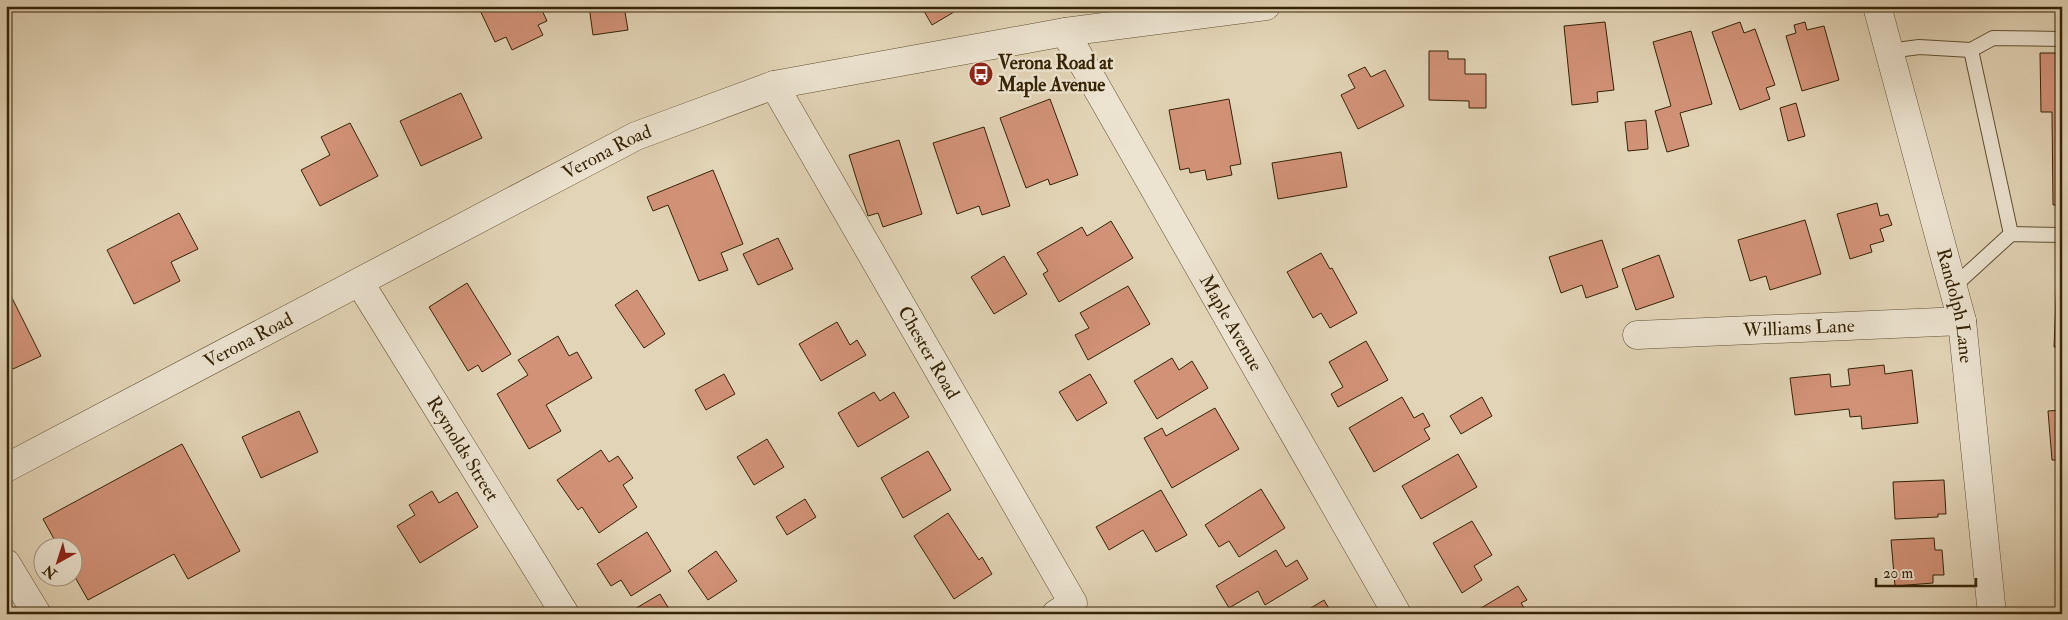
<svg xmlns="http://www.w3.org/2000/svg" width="2068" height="620" viewBox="0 0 2068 620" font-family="'IM FELL Double Pica',serif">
<rect width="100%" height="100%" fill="#e2d4b6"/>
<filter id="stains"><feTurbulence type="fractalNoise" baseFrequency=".004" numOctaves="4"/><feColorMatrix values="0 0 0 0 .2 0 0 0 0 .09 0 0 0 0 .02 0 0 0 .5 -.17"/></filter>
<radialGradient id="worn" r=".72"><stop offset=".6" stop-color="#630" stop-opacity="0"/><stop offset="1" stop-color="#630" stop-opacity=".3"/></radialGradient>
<g fill="#d29278" stroke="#352305">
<path d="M 478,6 L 540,6 L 547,21 L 538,25 L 543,35 L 512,50 L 506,37 L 495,42 Z"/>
<path d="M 589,6 L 624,6 L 628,30 L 593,35 Z"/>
<path d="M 921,6 L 958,6 L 959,9 L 932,25 Z"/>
<path d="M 1605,22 L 1614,90 L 1597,92 L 1598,102 L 1572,105 L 1564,26 Z"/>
<path d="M 1740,22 L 1744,33 L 1755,29 L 1775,85 L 1766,88 L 1770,99 L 1740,110 L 1712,32 Z"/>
<path d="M 1805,22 L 1807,30 L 1824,26 L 1839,80 L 1802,91 L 1786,36 L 1796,33 L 1794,25 Z"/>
<path d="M 1691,31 L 1712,104 L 1680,113 L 1689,146 L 1667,152 L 1655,111 L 1671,106 L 1653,42 Z"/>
<path d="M 1429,51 L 1448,51 L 1448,59 L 1465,59 L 1465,74 L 1486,74 L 1486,108 L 1469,108 L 1469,101 L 1429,100 Z"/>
<path d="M 2040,53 L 2062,53 L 2062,205 L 2053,205 L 2052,112 L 2041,112 Z"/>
<path d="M 1365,67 L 1371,77 L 1385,70 L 1404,106 L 1358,129 L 1341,95 L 1355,88 L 1348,75 Z"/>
<path d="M 461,93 L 482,138 L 421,166 L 400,121 Z"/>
<path d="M 1050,99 L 1078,175 L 1050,185 L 1048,179 L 1026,188 L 1000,118 Z"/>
<path d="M 1229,99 L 1241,164 L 1230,166 L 1232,175 L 1207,180 L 1205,170 L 1190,173 L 1189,168 L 1180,170 L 1169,110 Z"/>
<path d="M 1796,103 L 1805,136 L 1788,141 L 1780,108 Z"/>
<path d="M 1646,120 L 1648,149 L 1628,151 L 1625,122 Z"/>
<path d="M 350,123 L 378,176 L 320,206 L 301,170 L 330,155 L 321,137 Z"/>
<path d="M 984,127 L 1010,206 L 982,215 L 979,206 L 957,214 L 933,143 Z"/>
<path d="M 899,140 L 922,214 L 883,227 L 878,213 L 868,216 L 849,155 Z"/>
<path d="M 1341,152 L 1347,187 L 1278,199 L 1272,163 Z"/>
<path d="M 713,170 L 743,244 L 721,253 L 728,270 L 699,281 L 668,205 L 653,211 L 647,197 Z"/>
<path d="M 1877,203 L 1880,216 L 1888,214 L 1892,225 L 1880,229 L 1884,241 L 1870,245 L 1872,252 L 1850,259 L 1837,214 Z"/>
<path d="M 179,213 L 198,249 L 171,262 L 180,281 L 134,304 L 107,250 Z"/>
<path d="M 1805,220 L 1821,274 L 1770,290 L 1766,276 L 1750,281 L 1738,240 Z"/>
<path d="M 1111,221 L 1133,258 L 1059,302 L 1043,274 L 1048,271 L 1037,253 L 1082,227 L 1087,236 Z"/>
<path d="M 778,238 L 793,269 L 758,285 L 743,254 Z"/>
<path d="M 1602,240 L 1618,287 L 1586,298 L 1582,285 L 1561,293 L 1549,257 Z"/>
<path d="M 1321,253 L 1330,269 L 1332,268 L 1357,313 L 1330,328 L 1321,313 L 1313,318 L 1287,272 Z"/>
<path d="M 1659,255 L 1674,297 L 1636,310 L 1622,269 Z"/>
<path d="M 1004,256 L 1027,294 L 994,314 L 971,277 Z"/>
<path d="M 2057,277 L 2062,277 L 2062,347 L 2054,347 Z"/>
<path d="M 467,283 L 511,354 L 482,372 L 478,365 L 468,371 L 429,307 Z"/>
<path d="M 1128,286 L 1150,324 L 1088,360 L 1075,335 L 1089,328 L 1080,313 Z"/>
<path d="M 637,290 L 665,334 L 644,348 L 615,305 Z"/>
<path d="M 11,296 L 41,356 L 13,369 L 6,360 L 6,298 Z"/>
<path d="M 837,322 L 850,345 L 857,340 L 866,355 L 821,381 L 799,344 Z"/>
<path d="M 558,336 L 569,356 L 577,352 L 592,378 L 546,405 L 561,431 L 529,449 L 497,394 L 528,375 L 518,360 Z"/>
<path d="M 1366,341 L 1388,380 L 1338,407 L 1331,394 L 1343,387 L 1329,362 Z"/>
<path d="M 1172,358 L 1179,370 L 1192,361 L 1208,388 L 1157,419 L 1134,381 Z"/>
<path d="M 1884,365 L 1885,374 L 1912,370 L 1918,423 L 1862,429 L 1861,416 L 1850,417 L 1849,409 L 1795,415 L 1790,378 L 1830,374 L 1831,387 L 1850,385 L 1848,369 Z"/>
<path d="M 724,374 L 735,394 L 706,410 L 695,390 Z"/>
<path d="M 1090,374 L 1107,403 L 1077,421 L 1059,392 Z"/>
<path d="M 874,392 L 880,401 L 894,392 L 909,417 L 858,447 L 838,413 Z"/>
<path d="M 1402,397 L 1414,418 L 1423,413 L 1430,426 L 1424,429 L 1430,439 L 1374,472 L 1349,428 Z"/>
<path d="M 1482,397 L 1492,416 L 1461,434 L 1450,416 Z"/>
<path d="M 1215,408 L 1239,449 L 1172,488 L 1144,438 L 1162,428 L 1166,436 Z"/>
<path d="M 2062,410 L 2062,460 L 2052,460 L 2048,411 Z"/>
<path d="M 299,411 L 318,452 L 261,478 L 242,437 Z"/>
<path d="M 767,439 L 784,467 L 754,485 L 737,457 Z"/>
<path d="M 182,444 L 240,551 L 188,579 L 174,554 L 88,600 L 72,572 L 72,548 L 59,548 L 43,519 Z"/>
<path d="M 601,450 L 609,462 L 618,456 L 633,478 L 623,485 L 637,507 L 599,533 L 582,507 L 578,510 L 557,480 Z"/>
<path d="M 928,451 L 951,490 L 903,518 L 881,478 Z"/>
<path d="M 1458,454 L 1477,487 L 1421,519 L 1402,486 Z"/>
<path d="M 1944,480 L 1946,514 L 1938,514 L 1938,517 L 1895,519 L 1893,482 Z"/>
<path d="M 1261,489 L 1285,528 L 1239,557 L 1229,541 L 1219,547 L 1205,525 Z"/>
<path d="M 1161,490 L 1187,535 L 1156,552 L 1143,530 L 1109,550 L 1096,527 Z"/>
<path d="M 432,491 L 439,503 L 457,492 L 478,527 L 420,563 L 397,526 L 415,515 L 409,505 Z"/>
<path d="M 805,499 L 816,517 L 787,535 L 776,517 Z"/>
<path d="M 948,513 L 979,560 L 982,557 L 992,574 L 954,599 L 914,536 Z"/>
<path d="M 1472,521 L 1492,555 L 1474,566 L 1482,580 L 1462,593 L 1433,543 Z"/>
<path d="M 647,532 L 671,571 L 631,596 L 621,580 L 611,586 L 597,564 Z"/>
<path d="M 1934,538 L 1935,550 L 1942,550 L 1944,575 L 1933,575 L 1933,583 L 1895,586 L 1891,540 Z"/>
<path d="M 1276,550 L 1286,567 L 1297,560 L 1308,579 L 1265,605 L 1258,591 L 1229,608 L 1216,586 Z"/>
<path d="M 716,551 L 737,581 L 708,600 L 688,571 Z"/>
<path d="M 1518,586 L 1527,600 L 1521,603 L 1528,614 L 1471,614 Z"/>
<path d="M 660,594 L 672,614 L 628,614 L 628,613 Z"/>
<path d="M 1324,600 L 1332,614 L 1301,614 Z"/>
</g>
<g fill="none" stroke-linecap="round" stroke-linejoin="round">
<defs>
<g id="service">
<path d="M 1971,50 L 1993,38 L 2062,39"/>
<path d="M 1889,51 L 1919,47 L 1971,50 L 2011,234"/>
<path d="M 1953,287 L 2011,234 L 2062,235"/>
</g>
<g id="minor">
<path id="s1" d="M 1877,6 L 1962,321 L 1992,614"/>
<path id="s2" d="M 1065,32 L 1397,614"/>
<path id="s3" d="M 774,85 L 1073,603 L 1056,614"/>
<path id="s4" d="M 360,283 L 565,614"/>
<path id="s5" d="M 1637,335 L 1962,321"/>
<path d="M 6,563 L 37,614"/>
</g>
<g id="tertiary">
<path id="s6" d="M 6,468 L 636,136 L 774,85 L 1065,32 L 1266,6"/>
</g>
</defs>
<use href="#service" stroke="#604f31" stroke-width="16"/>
<use href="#minor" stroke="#604f31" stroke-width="29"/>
<use href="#tertiary" stroke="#604f31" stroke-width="29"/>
<use href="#service" stroke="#ece3d0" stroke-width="14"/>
<use href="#minor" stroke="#ece3d0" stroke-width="28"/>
<use href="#tertiary" stroke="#ece3d0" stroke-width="28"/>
</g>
<defs>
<symbol id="bus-disc" viewBox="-11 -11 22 22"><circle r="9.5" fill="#8f2418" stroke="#ece3d0"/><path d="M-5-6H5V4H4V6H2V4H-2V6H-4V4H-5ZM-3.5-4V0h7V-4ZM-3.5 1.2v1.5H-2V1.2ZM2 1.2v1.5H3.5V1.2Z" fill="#fff"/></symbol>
</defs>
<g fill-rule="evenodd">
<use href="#bus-disc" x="967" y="60" width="28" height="28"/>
</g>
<g text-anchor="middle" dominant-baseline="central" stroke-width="5" stroke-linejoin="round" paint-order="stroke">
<g font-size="19" font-weight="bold" fill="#352305" stroke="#ece3d0" text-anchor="start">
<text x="998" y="63">Verona Road at<tspan x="998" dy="22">Maple Avenue</tspan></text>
</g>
<g font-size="19" fill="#352305" stroke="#ece3d0">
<text stroke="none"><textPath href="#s6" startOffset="679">Verona Road</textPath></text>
<text stroke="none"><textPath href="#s1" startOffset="310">Randolph Lane</textPath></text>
<text stroke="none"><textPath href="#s2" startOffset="335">Maple Avenue</textPath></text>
<text stroke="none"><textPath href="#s5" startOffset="162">Williams Lane</textPath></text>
<text stroke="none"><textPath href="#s6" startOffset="274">Verona Road</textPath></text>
<text stroke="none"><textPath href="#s3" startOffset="309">Chester Road</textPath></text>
<text stroke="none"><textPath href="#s4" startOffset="195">Reynolds Street</textPath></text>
</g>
</g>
<rect width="2068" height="620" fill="none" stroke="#e2d4b6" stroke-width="25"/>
<rect x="8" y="8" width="2053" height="605" fill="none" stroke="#352305" stroke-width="2.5"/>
<rect x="12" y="12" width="2043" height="595" fill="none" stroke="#352305"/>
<g transform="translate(58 562) rotate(219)"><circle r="24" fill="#ece3d0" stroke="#a3967f"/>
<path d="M0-4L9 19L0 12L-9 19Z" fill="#8f2418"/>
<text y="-8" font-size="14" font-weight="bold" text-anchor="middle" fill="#352305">N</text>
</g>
<path d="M1876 578v8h100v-8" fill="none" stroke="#352305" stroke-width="2.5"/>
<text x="1883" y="578" font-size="15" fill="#352305" stroke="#ece3d0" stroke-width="4" paint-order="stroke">20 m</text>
<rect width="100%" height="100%" filter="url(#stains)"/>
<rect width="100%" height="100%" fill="url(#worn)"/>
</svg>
